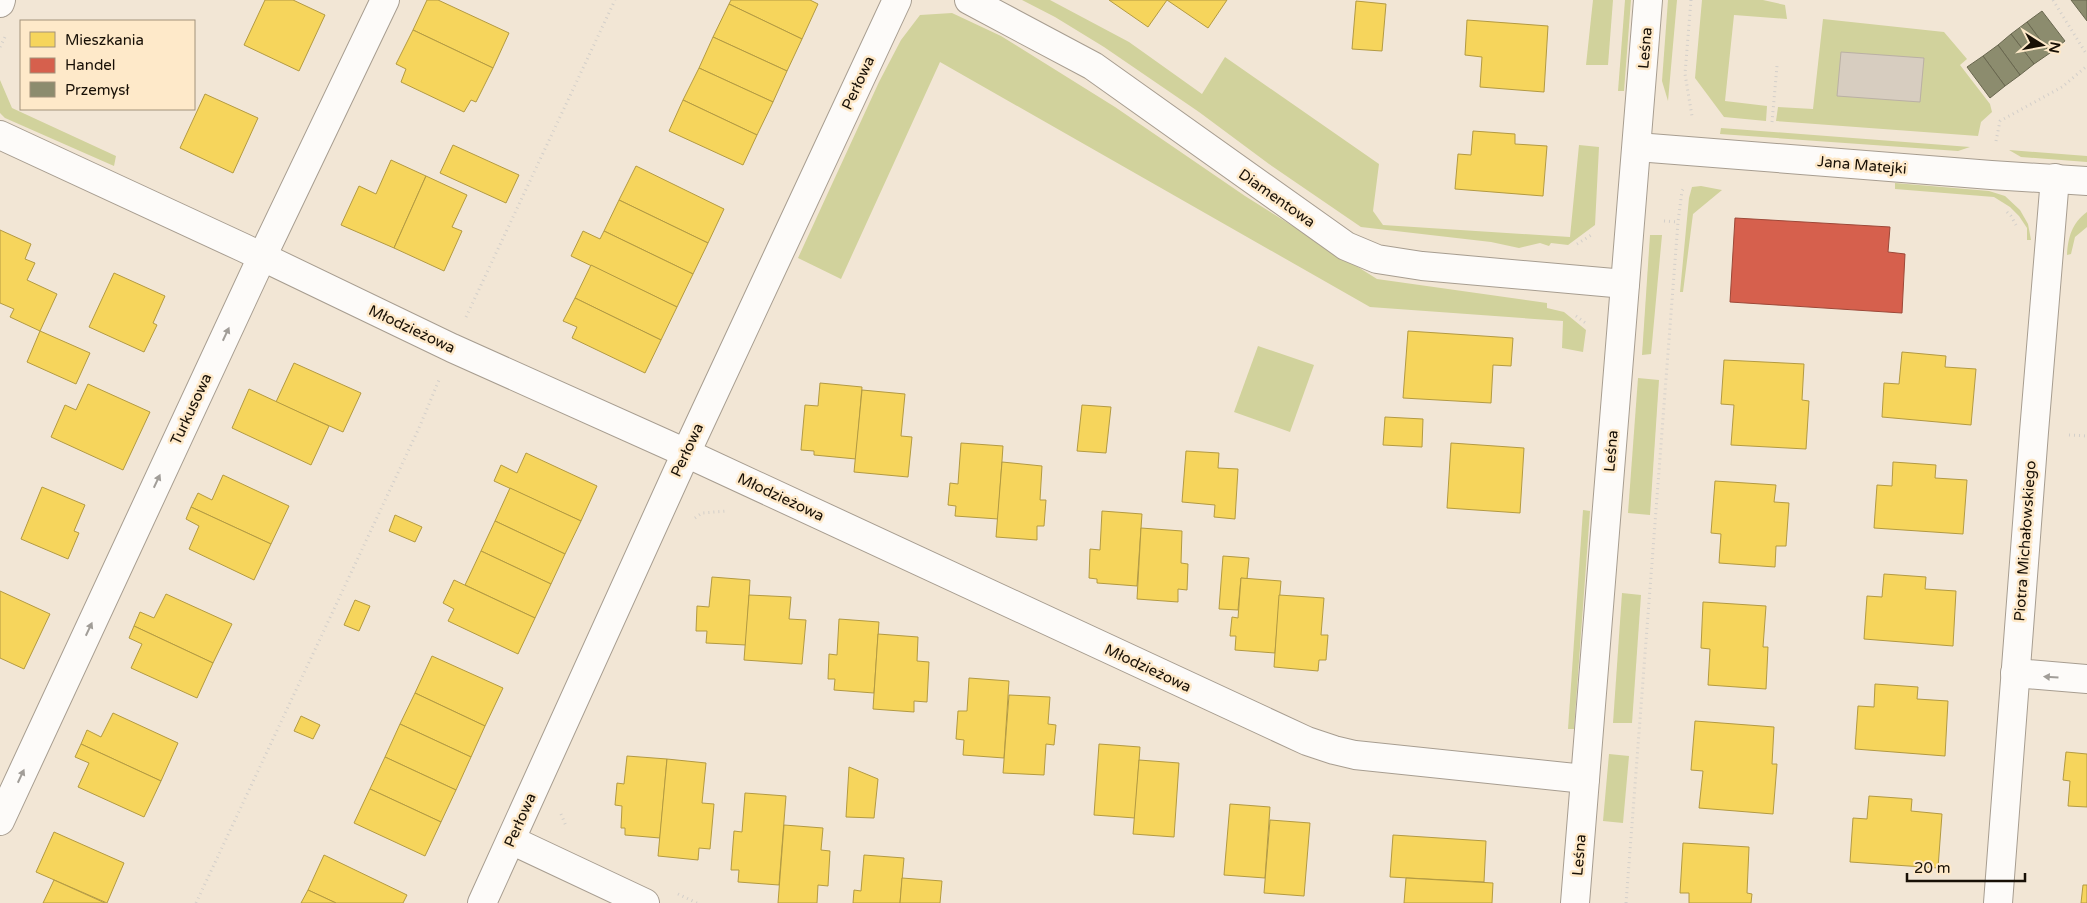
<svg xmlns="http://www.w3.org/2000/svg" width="2087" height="903" viewBox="0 0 2087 903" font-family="'Varela Round',sans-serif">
<rect width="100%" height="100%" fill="#f2e6d5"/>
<g fill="#d1d29c">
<path d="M 1022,0 L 1050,0 L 1129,42 L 1202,94 L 1225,57 L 1379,164 L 1373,211 L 1383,225 L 1570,237 L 1579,145 L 1599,147 L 1595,225 L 1568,245 L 1551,243 L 1549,246 L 1540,243 L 1519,248 L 1491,242 L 1361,227 L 1269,164 L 1199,112 L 1104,47 L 1055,17 Z"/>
<path d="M 1593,0 L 1613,0 L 1608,65 L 1586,65 Z"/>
<path d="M 1625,0 L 1631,0 L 1624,91 L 1618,91 Z"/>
<path d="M 1668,0 L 1677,0 L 1668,101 L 1662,81 Z"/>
<path d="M 1702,0 L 1763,0 L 1785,5 L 1787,19 L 1734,15 L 1725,101 L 1767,106 L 1766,121 L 1724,117 L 1695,78 Z"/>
<path d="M 952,13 L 1001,36 L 1115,107 L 1245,196 L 1377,279 L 1547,303 L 1547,308 L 1564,312 L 1586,330 L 1583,352 L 1562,348 L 1563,321 L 1370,307 L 940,62 L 841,279 L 798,258 L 879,82 L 901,40 L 920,15 Z"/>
<path d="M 1823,19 L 1944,32 L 1967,59 L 1960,65 L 1990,104 L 1992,112 L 1981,122 L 1978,136 L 1776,121 L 1778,107 L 1813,109 Z"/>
<path d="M 0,80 L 12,108 L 116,156 L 114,166 L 5,118 L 0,113 Z"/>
<path d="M 1721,128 L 1970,147 L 1958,151 L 1720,134 Z"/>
<path d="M 2009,150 L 2087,156 L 2087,162 L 2021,157 Z"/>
<path d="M 1895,183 L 1989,191 L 2005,196 L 2020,210 L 2028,224 L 2031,240 L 2027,240 L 2027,228 L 2019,216 L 2010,207 L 1994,197 L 1895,189 Z"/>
<path d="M 1701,186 L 1722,190 L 1693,214 L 1683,292 L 1680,292 L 1689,198 L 1692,187 Z"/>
<path d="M 2087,212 L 2087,227 L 2075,237 L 2071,254 L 2067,255 C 2068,237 2072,223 2087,212 Z"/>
<path d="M 1650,235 L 1662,235 L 1651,354 L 1642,355 Z"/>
<path d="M 1258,346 L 1314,365 L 1290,432 L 1234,412 Z"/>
<path d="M 1638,378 L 1659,380 L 1650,515 L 1628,513 Z"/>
<path d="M 1583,510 L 1590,511 L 1574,729 L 1568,729 Z"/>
<path d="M 1622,593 L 1641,595 L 1632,723 L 1613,723 Z"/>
<path d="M 1609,754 L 1629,756 L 1623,823 L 1603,821 Z"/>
</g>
<g fill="#f6d55c" stroke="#b39a42">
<path d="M 265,0 L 293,0 L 325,15 L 299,71 L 244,45 Z"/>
<path d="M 427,0 L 438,0 L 509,33 L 493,68 L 413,30 Z"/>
<path d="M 731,0 L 810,0 L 818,4 L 802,39 L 729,4 Z"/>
<path d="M 1109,0 L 1167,0 L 1148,27 Z"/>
<path d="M 1167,0 L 1227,0 L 1208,28 Z"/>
<path d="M 1356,1 L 1386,4 L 1382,51 L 1352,49 Z"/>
<path d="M 729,4 L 802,39 L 787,71 L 713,37 Z"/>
<path d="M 1467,20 L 1548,26 L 1544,92 L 1480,87 L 1482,57 L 1465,55 Z"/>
<path d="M 413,30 L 493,68 L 476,102 L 471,100 L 464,112 L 401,82 L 406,69 L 396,64 Z"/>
<path d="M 713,37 L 787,71 L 773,102 L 699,68 Z"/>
<path d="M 699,68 L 773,102 L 757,135 L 683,100 Z"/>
<path d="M 205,94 L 258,118 L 233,173 L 180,148 Z"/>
<path d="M 683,100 L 757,135 L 743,165 L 669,131 Z"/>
<path d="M 1473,131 L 1515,134 L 1515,144 L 1547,146 L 1543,196 L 1455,189 L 1458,154 L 1471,155 Z"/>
<path d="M 453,145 L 519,175 L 506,203 L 440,173 Z"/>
<path d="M 391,160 L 426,176 L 394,248 L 341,225 L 359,186 L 376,194 Z"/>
<path d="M 636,166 L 724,209 L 708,243 L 619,200 Z"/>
<path d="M 426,176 L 467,195 L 452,227 L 462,231 L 444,271 L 394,248 Z"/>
<path d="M 619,200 L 708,243 L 693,274 L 604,231 Z"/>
<path d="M 0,230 L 31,244 L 25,259 L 35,263 L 27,280 L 57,294 L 40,331 L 10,317 L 14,309 L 0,303 Z"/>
<path d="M 583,231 L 600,239 L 604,231 L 693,274 L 677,307 L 571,256 Z"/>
<path d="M 591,265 L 677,307 L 661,340 L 575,298 Z"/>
<path d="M 114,273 L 165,296 L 153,323 L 157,325 L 144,352 L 89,327 Z"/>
<path d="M 575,298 L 661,340 L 645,373 L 572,338 L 577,327 L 563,321 Z"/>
<path d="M 40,331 L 90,353 L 76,384 L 27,362 Z"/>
<path d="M 1408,331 L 1513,338 L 1511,366 L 1493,365 L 1491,403 L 1403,398 Z"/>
<path d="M 1902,352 L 1946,356 L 1945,367 L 1976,369 L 1971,425 L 1882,417 L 1884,383 L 1899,384 Z"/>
<path d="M 1724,360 L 1804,364 L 1802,400 L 1809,401 L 1806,449 L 1731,445 L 1734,405 L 1721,404 Z"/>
<path d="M 294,363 L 361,393 L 343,432 L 276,402 Z"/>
<path d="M 820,383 L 862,387 L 856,459 L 814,455 L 814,451 L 801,450 L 805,405 L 818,406 Z"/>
<path d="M 88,384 L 150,412 L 123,470 L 51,437 L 65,405 L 76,410 Z"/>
<path d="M 249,389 L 329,426 L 311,465 L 232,428 Z"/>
<path d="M 862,390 L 905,394 L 901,436 L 912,437 L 908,477 L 854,472 Z"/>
<path d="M 1082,405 L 1111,407 L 1106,453 L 1077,451 Z"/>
<path d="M 1385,417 L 1423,419 L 1422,447 L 1383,445 Z"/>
<path d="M 961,443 L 1003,446 L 998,519 L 955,516 L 956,506 L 948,505 L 950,483 L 958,484 Z"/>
<path d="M 1451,443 L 1524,448 L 1520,513 L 1447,508 Z"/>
<path d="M 1186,451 L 1219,453 L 1218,468 L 1238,469 L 1235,519 L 1214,517 L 1215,505 L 1182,502 Z"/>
<path d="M 526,453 L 597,486 L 581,521 L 494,481 L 501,465 L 517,473 Z"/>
<path d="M 1002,462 L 1042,466 L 1040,500 L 1046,500 L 1044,526 L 1037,526 L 1037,540 L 996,537 Z"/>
<path d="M 1893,462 L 1936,465 L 1935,478 L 1967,480 L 1963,534 L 1874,528 L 1877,485 L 1892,486 Z"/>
<path d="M 223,475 L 289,506 L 271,544 L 191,507 L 198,493 L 212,500 Z"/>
<path d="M 1715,481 L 1776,485 L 1774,502 L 1789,503 L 1786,546 L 1776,546 L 1775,567 L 1719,563 L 1721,534 L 1711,533 Z"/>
<path d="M 42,487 L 85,505 L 74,531 L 79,533 L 68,559 L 21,539 Z"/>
<path d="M 510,488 L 581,521 L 565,554 L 495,521 Z"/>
<path d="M 191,507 L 271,544 L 254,580 L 189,549 L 199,526 L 186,519 Z"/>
<path d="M 1102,511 L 1142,514 L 1137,586 L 1097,583 L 1097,579 L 1089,578 L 1090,549 L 1100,550 Z"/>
<path d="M 395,515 L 422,527 L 415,542 L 389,531 Z"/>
<path d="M 495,521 L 565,554 L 551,584 L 481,551 Z"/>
<path d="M 1141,528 L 1182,531 L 1181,563 L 1188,564 L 1187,590 L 1178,589 L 1178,602 L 1137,599 Z"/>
<path d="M 481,551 L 551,584 L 535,618 L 465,585 Z"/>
<path d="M 1223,556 L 1249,558 L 1247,579 L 1241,578 L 1238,610 L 1219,609 Z"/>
<path d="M 1884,574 L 1926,577 L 1925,589 L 1956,591 L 1953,646 L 1864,639 L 1867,596 L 1882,597 Z"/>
<path d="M 712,577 L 750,580 L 746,645 L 706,643 L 707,631 L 696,631 L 697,606 L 709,607 Z"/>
<path d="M 1241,578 L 1281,581 L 1275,653 L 1235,650 L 1236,636 L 1230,636 L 1232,617 L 1238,618 Z"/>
<path d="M 454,580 L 535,618 L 518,654 L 448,621 L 454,609 L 443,603 Z"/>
<path d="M 0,591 L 50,614 L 24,669 L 0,658 Z"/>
<path d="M 166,594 L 232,624 L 213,663 L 134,626 L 140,612 L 154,618 Z"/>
<path d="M 749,595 L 791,597 L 789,619 L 806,620 L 802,664 L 744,660 Z"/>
<path d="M 1279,595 L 1324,598 L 1321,635 L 1328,635 L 1326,660 L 1319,660 L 1318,671 L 1274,667 Z"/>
<path d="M 355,600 L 370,606 L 359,631 L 344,625 Z"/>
<path d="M 1703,602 L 1766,606 L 1763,647 L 1768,647 L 1766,689 L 1708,685 L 1710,649 L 1701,648 Z"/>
<path d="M 839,619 L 879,622 L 874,693 L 834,690 L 835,679 L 828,679 L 829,654 L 837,655 Z"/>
<path d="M 134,626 L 213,663 L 197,698 L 131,668 L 142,644 L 129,638 Z"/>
<path d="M 878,634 L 918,637 L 917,661 L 929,662 L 927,702 L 914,701 L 914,712 L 873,709 Z"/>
<path d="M 432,656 L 503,688 L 485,726 L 415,693 Z"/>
<path d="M 969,678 L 1009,681 L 1004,758 L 963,755 L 964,740 L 956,739 L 958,711 L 967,711 Z"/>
<path d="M 1875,684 L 1918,687 L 1917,699 L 1948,701 L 1945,756 L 1855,749 L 1858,706 L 1874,707 Z"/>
<path d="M 415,693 L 485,726 L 471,757 L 400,724 Z"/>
<path d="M 1009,695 L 1050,697 L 1048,724 L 1056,725 L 1054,745 L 1046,744 L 1044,775 L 1003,773 Z"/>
<path d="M 113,713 L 178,743 L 161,781 L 81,744 L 87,730 L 101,737 Z"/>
<path d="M 301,716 L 320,725 L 313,739 L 294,731 Z"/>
<path d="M 1695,721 L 1774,727 L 1772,764 L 1777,764 L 1773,814 L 1699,808 L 1703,771 L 1691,770 Z"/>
<path d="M 400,724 L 471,757 L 456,790 L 385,757 Z"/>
<path d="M 81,744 L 161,781 L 144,817 L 78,787 L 89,763 L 75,757 Z"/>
<path d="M 1099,744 L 1140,747 L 1135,818 L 1094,815 Z"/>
<path d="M 2066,752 L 2087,754 L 2087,807 L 2068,806 L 2070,781 L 2063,780 Z"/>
<path d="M 627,756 L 667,759 L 660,838 L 625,835 L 625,828 L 621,828 L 622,806 L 615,805 L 617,783 L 624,784 Z"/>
<path d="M 385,757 L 456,790 L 441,822 L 370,789 Z"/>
<path d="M 667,759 L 706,763 L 702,803 L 714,804 L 710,849 L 699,848 L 698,860 L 658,856 Z"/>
<path d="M 1139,760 L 1179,763 L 1174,837 L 1133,834 Z"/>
<path d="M 849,767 L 878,779 L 874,818 L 846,817 Z"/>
<path d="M 370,789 L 441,822 L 425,856 L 354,823 Z"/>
<path d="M 745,793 L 786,796 L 779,885 L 738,882 L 739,870 L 731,870 L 734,831 L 742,832 Z"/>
<path d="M 1869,796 L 1912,799 L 1911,811 L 1942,814 L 1938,868 L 1850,862 L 1853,818 L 1867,819 Z"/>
<path d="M 1230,804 L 1270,807 L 1265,878 L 1224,875 Z"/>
<path d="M 1270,820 L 1310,823 L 1304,896 L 1264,893 Z"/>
<path d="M 784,825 L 823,828 L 821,850 L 830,851 L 828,886 L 818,885 L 817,903 L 778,903 Z"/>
<path d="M 54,832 L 124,863 L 107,903 L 36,872 Z"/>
<path d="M 1393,835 L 1486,841 L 1484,882 L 1390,877 Z"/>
<path d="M 1683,843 L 1749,847 L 1747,893 L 1752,894 L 1751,903 L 1689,903 L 1689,893 L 1680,893 Z"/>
<path d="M 324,855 L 407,895 L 403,903 L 336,903 L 308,890 Z"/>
<path d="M 864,855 L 904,858 L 900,903 L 853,903 L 854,890 L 861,891 Z"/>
<path d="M 902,878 L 942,881 L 940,903 L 900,903 Z"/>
<path d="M 1406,878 L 1493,883 L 1492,903 L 1404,903 Z"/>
<path d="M 54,880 L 105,903 L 43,903 Z"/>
<path d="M 2083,885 L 2087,885 L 2087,903 L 2081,903 Z"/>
<path d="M 308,890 L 336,903 L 301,903 Z"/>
</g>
<path fill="#d6604d" stroke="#9d4838" d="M 1735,218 L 1890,227 L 1888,252 L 1905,254 L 1902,313 L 1730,302 Z"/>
<g fill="#8c8c6e" stroke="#69674f">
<path d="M 2071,0 L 2087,0 L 2087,21 Z"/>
<path d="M 2042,11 L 2065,41 L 2050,53 L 2027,22 Z"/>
<path d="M 2027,22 L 2050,53 L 2034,64 L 2011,34 Z"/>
<path d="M 2011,34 L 2034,64 L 2020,75 L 1998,45 Z"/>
<path d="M 1998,45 L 2020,75 L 2005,86 L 1983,56 Z"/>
<path d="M 1983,56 L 2005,86 L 1990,98 L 1967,67 Z"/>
</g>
<path fill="#d7cdc0" stroke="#bab0a4" d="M 1841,52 L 1924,58 L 1920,102 L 1837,96 Z"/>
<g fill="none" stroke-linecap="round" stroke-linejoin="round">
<defs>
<g id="minor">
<path d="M 969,0 L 1093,66 L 1346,246 L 1377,259 L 1422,266 L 1625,284"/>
<path d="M 0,3 L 1,0"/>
<path d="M 0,135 L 244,248 L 452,348 L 686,453 L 1307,741 L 1334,750 L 1355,755 L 1585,779"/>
<path d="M 1637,147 L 1991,175 L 2087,181"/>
<path d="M 2015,673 L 2087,679"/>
<path d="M 0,821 L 262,257 L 385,0"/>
<path d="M 511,840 L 645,903"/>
<path d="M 482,903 L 686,453 L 897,0"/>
<path d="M 1998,903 L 2034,432 L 2055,178"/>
</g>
<path id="tertiary" d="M 1575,903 L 1648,0"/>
</defs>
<use href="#minor" stroke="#a79d90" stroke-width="30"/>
<use href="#tertiary" stroke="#a79d90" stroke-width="30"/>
<g stroke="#d3cfca" stroke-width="3" stroke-dasharray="1 4" stroke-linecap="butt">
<path d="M 1691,0 L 1685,74 L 1692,116"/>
<path d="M 2053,0 L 2087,55"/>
<path d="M 0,47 L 5,37"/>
<path d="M 1772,122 L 1777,66"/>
<path d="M 1996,141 L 2000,121 L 2062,87 L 2087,66"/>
<path d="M 2007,212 L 2011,216 L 2016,225"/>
<path d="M 1664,221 L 1678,222"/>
<path d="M 1577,244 L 1593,234"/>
<path d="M 1576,316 L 1587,324"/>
<path d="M 466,317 L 615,0"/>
<path d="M 2069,435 L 2087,436"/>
<path d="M 695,518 L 702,513 L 727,511"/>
<path d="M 561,814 L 566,826"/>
<path d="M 678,894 L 697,903"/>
<path d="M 196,903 L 419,428 L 439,380"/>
<path d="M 1626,903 L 1678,222 L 1682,191 L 1685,186"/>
</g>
<use href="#minor" stroke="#fdfbf9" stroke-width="28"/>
<use href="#tertiary" stroke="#fdfbf9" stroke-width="28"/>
</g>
<defs><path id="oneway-solid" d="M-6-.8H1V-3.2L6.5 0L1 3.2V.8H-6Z" transform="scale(1.25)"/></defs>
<g fill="#a19d98">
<use href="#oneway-solid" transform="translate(226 334) rotate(-65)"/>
<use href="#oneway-solid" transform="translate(157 481) rotate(-65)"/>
<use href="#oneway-solid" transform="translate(89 629) rotate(-65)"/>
<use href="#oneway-solid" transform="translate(2051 677) rotate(-176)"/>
<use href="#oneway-solid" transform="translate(21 776) rotate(-65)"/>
</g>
<g text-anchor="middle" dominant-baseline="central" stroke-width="5" stroke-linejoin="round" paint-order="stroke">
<g font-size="15" fill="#181006" stroke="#fee9c9">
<text transform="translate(1645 48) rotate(-85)">Leśna</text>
<text transform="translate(858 83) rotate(-65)">Perłowa</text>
<text transform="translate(1862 165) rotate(5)">Jana Matejki</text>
<text transform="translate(1277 198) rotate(35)">Diamentowa</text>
<text transform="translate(412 329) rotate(25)">Młodzieżowa</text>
<text transform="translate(191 409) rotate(-65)">Turkusowa</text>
<text transform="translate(687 450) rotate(-65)">Perłowa</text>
<text transform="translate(1611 451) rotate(-85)">Leśna</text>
<text transform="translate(781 497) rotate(25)">Młodzieżowa</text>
<text transform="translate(2025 541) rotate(-86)">Piotra Michałowskiego</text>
<text transform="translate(1148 668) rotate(25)">Młodzieżowa</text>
<text transform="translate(520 820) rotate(-66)">Perłowa</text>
<text transform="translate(1579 855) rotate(-85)">Leśna</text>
</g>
</g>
<rect x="20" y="20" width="175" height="90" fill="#fee9c9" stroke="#a2927b"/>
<rect x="30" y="32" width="25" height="15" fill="#f6d55c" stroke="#a2927b"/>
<text x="65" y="45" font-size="15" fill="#181006">Mieszkania</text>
<rect x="30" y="58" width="25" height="15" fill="#d6604d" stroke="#a2927b"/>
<text x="65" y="70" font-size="15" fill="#181006">Handel</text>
<rect x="30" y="82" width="25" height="15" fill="#8c8c6e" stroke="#a2927b"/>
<text x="65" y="95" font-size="15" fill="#181006">Przemysł</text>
<g transform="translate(2042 45) rotate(101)" stroke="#fee9c9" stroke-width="4" paint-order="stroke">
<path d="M0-4L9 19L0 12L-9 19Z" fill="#181006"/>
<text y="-8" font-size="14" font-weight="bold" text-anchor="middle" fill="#181006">N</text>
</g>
<path d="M1907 873v8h118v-8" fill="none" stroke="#181006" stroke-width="2.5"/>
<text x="1914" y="873" font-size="15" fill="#181006" stroke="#fee9c9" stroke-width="4" paint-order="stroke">20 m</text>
</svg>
